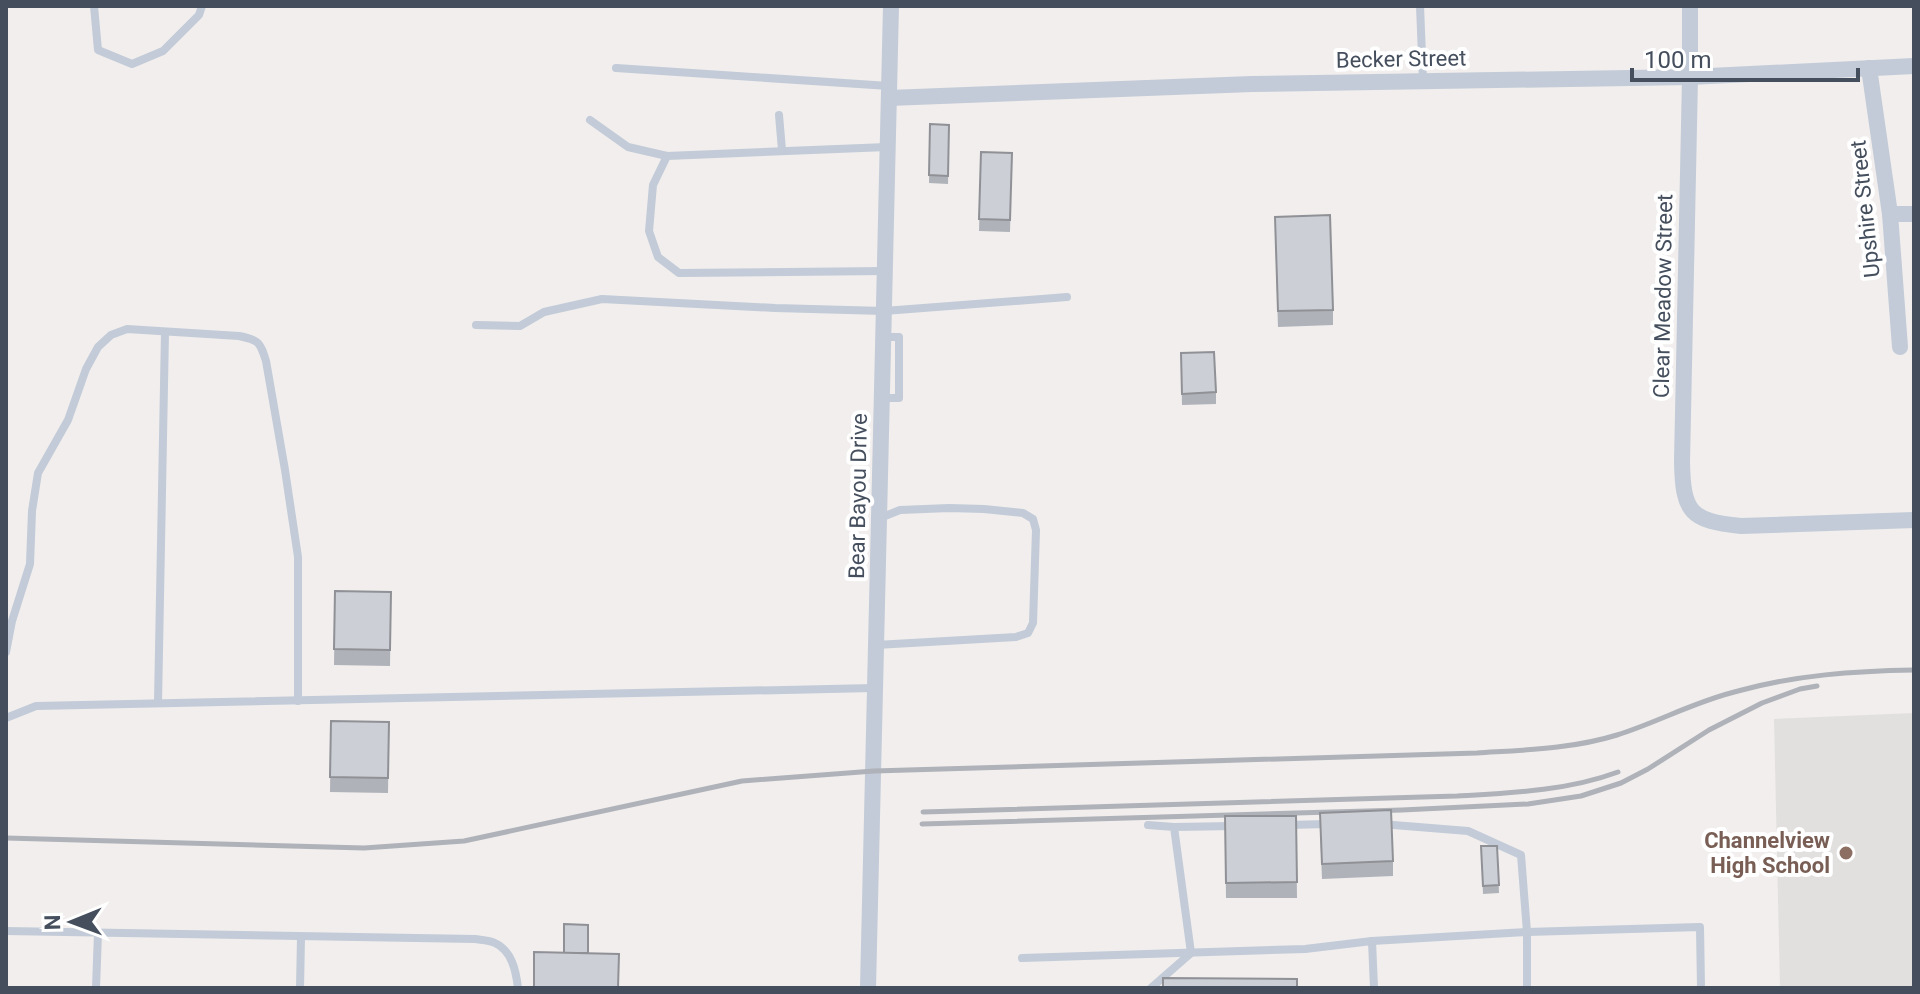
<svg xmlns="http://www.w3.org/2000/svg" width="1920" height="994" viewBox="0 0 1920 994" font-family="Roboto,sans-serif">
<rect width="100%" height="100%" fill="#f1eeed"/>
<path fill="#e2dfdf" d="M 1914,713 L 1914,988 L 1780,988 L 1774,719 Z"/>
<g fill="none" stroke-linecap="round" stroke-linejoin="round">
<g stroke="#c2cbd7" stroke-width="8">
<path d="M 94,6 L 98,50 L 132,64 L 163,51 L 199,15 L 202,6"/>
<path d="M 1420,6 L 1423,81"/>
<path d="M 616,68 L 889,86"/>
<path d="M 779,115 L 782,150"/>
<path d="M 590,120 L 628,147 L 667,156 L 887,147"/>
<path d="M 667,156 L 653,185 L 649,231 L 658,257 L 679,273 L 885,271"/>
<path d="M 476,325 L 520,326 L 544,312 L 602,299 L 775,308 L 884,311 L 1067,297"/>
<path d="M 882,398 L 899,398 L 899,337 L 883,337"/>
<path d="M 876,645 L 1016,637 L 1028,633 L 1033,623 L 1036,530 L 1033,519 L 1023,513 L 984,509 L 949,508 L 900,510 L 880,518"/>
<path d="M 6,652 L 12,621 L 30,564 L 32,511 L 38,473 L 68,420 L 86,369 L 98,347 L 111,335 L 127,329 L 239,336 C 259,340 260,342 266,361 L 285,470 L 298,557 L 298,701"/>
<path d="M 158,703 L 165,332"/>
<path d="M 6,718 L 36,706 L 874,688"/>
<path d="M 1381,824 L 1468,831 L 1521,855 L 1527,932 L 1527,988"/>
<path d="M 1148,825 L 1174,827 L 1191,953 L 1151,988"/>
<path d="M 1289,825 L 1327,824"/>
<path d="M 1174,827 L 1235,826"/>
<path d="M 6,931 L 475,939 C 481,940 489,940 495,943 C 512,951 516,971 518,988"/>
<path d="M 1372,941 L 1374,988"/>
<path d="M 1022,958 L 1305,949 L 1372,941 L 1527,932 L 1700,927 L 1701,988"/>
<path d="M 96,988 L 98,933"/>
<path d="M 300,988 L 301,937"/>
</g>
<g stroke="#c2cbd7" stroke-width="16">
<path d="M 1690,6 L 1690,77 L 1682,462 C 1683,512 1690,521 1741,526 L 1914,520"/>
<path d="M 1869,68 L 1890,214 L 1900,347"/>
<path d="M 889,98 L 1252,84 L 1690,77 L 1914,66"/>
<path d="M 1890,214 L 1914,214"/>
<path d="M 868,988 L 891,6"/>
</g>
<g stroke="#afb2b9" stroke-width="5">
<path d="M 923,812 L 1457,796 C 1510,793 1567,791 1618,772"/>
<path d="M 922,824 L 1402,810 L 1528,804 L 1581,796 L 1621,783 L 1648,769 L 1709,730 L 1762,703 L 1800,689 L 1817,686"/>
<path d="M 6,838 L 364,848 L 464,841 L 742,781 L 874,771 L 1477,753 C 1524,750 1572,749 1617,735 C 1658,722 1696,701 1738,691 C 1796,675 1854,671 1914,670"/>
</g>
</g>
<g fill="#afb2b8">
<path d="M 930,124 L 949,125 L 948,184 L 929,183 Z"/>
<path d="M 981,152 L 1012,153 L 1010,232 L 979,231 Z"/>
<path d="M 1275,232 L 1333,310 L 1333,325 L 1278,327 Z"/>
<path d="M 1181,353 L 1216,392 L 1216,404 L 1182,405 Z"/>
<path d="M 335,591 L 391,592 L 390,666 L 334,665 Z"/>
<path d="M 331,721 L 389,722 L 388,793 L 330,792 Z"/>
<path d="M 1225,816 L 1296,816 L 1297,898 L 1226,898 Z"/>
<path d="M 1320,828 L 1393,861 L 1393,876 L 1322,879 Z"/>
<path d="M 1481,846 L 1497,846 L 1499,893 L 1483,894 Z"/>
</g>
<g fill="#cccfd6" stroke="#8f9196" stroke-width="2">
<path d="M 930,124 L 949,125 L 948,176 L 929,175 Z"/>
<path d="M 981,152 L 1012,153 L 1010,220 L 979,219 Z"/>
<path d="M 1330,215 L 1333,310 L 1278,311 L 1275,217 Z"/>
<path d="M 1214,352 L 1216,392 L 1182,394 L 1181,353 Z"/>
<path d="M 335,591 L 391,592 L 390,650 L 334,649 Z"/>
<path d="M 331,721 L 389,722 L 388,778 L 330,777 Z"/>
<path d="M 1391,810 L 1393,861 L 1322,864 L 1320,813 Z"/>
<path d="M 1225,816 L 1296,816 L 1297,882 L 1226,883 Z"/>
<path d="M 1481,846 L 1497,846 L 1499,885 L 1483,886 Z"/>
<path d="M 564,924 L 588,925 L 588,953 L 564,953 Z"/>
<path d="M 534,952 L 619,954 L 618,988 L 534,988 Z"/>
<path d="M 1163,978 L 1297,979 L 1297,988 L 1163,988 Z"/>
</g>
<circle fill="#8d6e63" stroke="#fff" stroke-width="3" cx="1846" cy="853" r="8"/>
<g text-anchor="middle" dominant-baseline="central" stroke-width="8" stroke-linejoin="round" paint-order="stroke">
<g font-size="22" fill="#444e5d" stroke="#fff">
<text transform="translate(1401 59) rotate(-1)">Becker Street</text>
<text transform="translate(1865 209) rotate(-96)">Upshire Street</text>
<text transform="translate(1663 296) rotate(-89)">Clear Meadow Street</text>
<text transform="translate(858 496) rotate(-89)">Bear Bayou Drive</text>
</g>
<g font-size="22" font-weight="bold" fill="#785e54" stroke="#fff" text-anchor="end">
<text x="1830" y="840">Channelview<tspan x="1830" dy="25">High School</tspan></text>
</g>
</g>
<rect width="1920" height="994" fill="none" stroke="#444e5d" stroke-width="16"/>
<g transform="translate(72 922) rotate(269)" stroke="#ffffff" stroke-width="6" paint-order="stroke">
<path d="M0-6L14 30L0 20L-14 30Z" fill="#444e5d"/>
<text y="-12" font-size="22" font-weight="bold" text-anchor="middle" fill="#444e5d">N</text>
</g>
<path d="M1632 68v12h226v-12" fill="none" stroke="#444e5d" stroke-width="4"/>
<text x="1644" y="68" font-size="24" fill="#444e5d" stroke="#ffffff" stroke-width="6" paint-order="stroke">100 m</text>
</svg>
